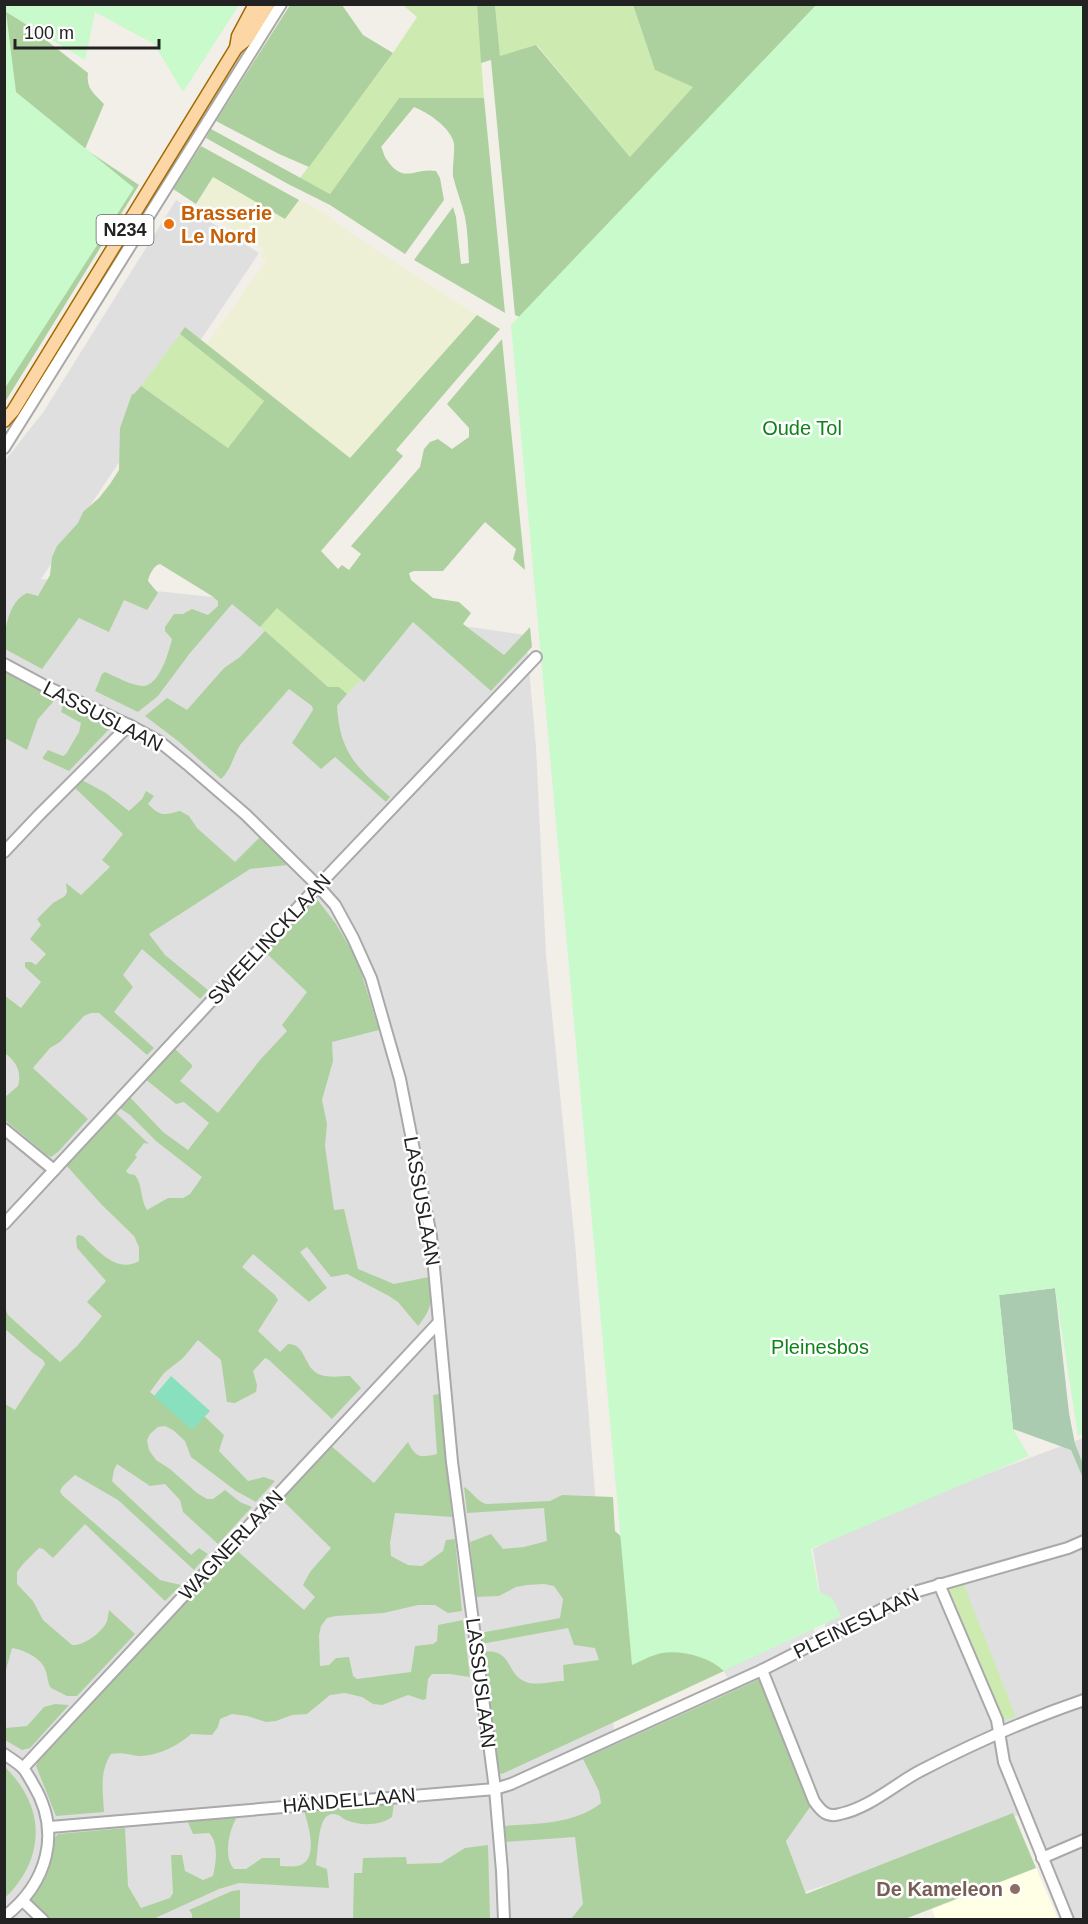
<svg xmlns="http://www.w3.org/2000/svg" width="1088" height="1924" viewBox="0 0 1088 1924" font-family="Arial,sans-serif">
<rect width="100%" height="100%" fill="#f2efe9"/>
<g fill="#e0dfdf">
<path d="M 176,200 L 259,253 L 41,579 L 394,616 L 526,635 L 536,747 L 546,955 L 575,1243 L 629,1919 L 5,1919 L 4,462 L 44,411 Z"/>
<path d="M 1083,1438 L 1083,1919 L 1073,1919 L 1029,1811 L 910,1857 L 805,1892 L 731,1690 L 827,1638 L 813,1549 L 898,1507 Z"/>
</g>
<path fill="#ffffe5" d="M 1036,1868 L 1058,1919 L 936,1919 L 932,1909 Z"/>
<path fill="#eef0d5" d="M 213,177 L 284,218 L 299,200 L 326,214 L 362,241 L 477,315 L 350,458 L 206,345 L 266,261 L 260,256 L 264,249 L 196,204 Z"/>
<g fill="#cdebb0">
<path d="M 403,5 L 477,5 L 484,98 L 399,98 L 330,194 L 300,178 L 393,53 L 417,17 Z"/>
<path d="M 495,5 L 633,5 L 655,70 L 694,87 L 630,157 L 537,45 L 500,57 Z"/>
<path d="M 180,334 L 264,401 L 228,448 L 141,386 Z"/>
<path d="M 277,607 L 361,680 L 347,694 L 339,687 L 328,687 L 260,627 Z"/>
<path d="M 962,1580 L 1016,1717 L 1003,1720 L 999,1713 L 947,1589 L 946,1585 Z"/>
</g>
<g fill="#add19e">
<path d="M 290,5 L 342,5 L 363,35 L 393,53 L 309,167 L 279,154 L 216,121 Z"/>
<path d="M 477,5 L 495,5 L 500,56 L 536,45 L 630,157 L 693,87 L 655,70 L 633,5 L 1083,5 L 684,386 L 515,315 L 491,60 L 481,63 Z"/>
<path d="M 5,8 L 88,73 C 86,89 94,93 104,104 L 85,149 L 139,185 L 5,402 Z"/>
<path d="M 399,98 L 484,98 L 505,313 L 414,260 L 453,207 L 456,217 L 461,264 L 469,263 C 468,248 468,232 465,217 C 462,203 456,190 453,176 C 452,166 456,147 453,140 C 447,125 428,113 414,107 L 381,147 C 384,152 383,155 387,160 C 404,185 414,167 436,171 L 440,178 L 444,200 L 405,254 L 330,205 L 288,184 L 206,138 L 211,129 L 330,194 Z"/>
<path d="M 201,146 L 299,200 L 285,219 L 213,177 L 196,204 L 173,189 Z"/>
<path d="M 477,315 L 500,329 L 396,450 L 403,456 L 321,551 L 338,569 L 342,565 L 349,570 L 361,554 L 351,546 L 420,467 L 424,449 L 430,442 L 438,439 L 452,449 L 469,437 L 469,428 L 447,404 L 502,339 L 525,570 L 513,559 L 516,549 L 485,522 L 443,571 L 414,571 L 409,573 L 411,580 L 433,598 L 459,602 L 471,613 L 463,624 L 504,655 L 530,627 L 532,647 L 491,691 L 413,622 L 364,682 L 277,608 L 260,627 L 232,604 L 190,653 L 158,696 L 138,712 L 95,691 L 102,674 L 105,672 C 117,677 130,685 142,686 C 159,687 169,652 172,639 L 165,631 L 165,627 L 174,614 L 183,614 L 192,609 L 208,615 L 218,606 L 218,601 L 212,596 L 160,564 C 154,565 149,575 148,581 L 158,593 L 147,610 L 124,600 L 109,632 L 79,618 L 42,669 L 5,649 C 4,630 8,602 27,593 L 38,596 L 50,575 L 52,557 L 57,546 L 78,523 L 83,512 L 99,498 L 110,484 L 119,470 L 120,428 L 132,394 L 134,394 L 141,386 L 228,448 L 264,401 L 180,334 L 185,327 L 350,458 Z"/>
<path d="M 265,631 L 328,687 L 339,687 L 347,694 L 337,706 C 340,754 357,767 390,797 L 386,802 L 335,757 L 321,769 L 292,743 L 313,710 L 312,706 L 289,689 L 240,745 C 233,757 231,770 221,779 L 178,741 L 145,716 L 167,698 L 187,710 L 224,668 L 240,657 Z"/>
<path d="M 4,663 L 57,691 L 53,702 L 38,719 L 27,750 L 5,738 Z"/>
<path d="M 66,694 L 117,721 L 69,771 L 43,759 L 43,757 L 48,750 L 63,756 L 66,754 L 79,732 L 81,723 L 61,712 Z"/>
<path d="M 82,780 L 106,793 L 129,811 L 142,799 L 146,791 L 154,796 L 148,804 C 161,817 163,815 180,811 L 189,816 L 197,828 L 235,862 L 260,837 L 288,865 L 250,869 L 149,934 L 165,955 L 208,990 L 200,999 L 142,949 L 123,975 L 133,987 L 114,1012 L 154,1048 L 147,1055 L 99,1013 L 91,1013 L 84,1016 L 60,1042 L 50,1048 L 33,1068 L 88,1119 L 58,1152 L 51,1157 L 47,1155 L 5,1120 L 5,1097 L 18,1086 C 22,1071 16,1062 5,1053 L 4,995 L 21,1008 L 41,982 L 25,967 L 25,962 L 31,962 L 36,965 L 46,954 L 30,939 L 41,925 L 37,919 L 53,903 L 65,896 L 67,892 L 66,883 L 81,895 L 110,867 L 102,860 L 123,834 L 74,787 Z"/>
<path d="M 313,898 L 316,898 L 336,924 L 357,959 L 379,1030 L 332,1042 L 333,1061 L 322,1100 L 327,1124 L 325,1146 L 334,1210 L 344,1209 L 358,1269 L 394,1284 L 429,1277 C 432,1300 433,1308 418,1326 L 398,1302 L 389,1296 L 347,1274 L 331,1277 L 307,1247 L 300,1252 L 327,1288 L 309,1302 L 253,1254 L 242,1267 L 275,1295 L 278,1300 L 258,1331 L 280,1352 L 288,1344 C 307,1344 303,1369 321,1375 C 330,1378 341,1376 350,1376 L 361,1388 L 332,1419 L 269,1360 L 265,1358 L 253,1371 L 257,1385 L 256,1392 L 235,1403 L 227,1402 L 221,1360 L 198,1340 L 183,1358 L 164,1373 L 150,1392 L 191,1427 L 202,1414 L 224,1435 L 219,1451 L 248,1481 L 264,1477 L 275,1481 L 256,1502 L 236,1491 L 191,1457 L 185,1441 L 173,1430 L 165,1426 L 158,1427 L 150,1434 L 147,1440 L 149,1450 L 156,1460 L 170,1469 L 197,1493 L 207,1499 L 213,1499 L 225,1490 L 240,1502 L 252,1507 L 218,1544 L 183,1512 L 180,1500 L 165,1484 L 150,1486 L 117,1464 L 114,1470 L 112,1481 L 118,1487 L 191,1555 L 199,1548 L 208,1554 L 194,1570 L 118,1500 L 75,1475 L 63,1486 L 60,1491 L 62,1495 L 160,1580 L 181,1585 L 165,1601 L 85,1524 L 53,1558 L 43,1549 L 39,1548 L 23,1564 L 17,1572 L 17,1584 L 33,1601 L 43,1620 L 72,1645 C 83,1646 99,1634 105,1625 C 108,1621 108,1615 109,1610 L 135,1634 L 77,1696 L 67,1696 L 51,1688 C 47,1682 48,1676 45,1669 C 41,1658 24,1650 12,1648 L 5,1674 L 5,1404 L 15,1410 L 45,1364 L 43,1360 L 33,1353 L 5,1329 L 5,1308 L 8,1315 L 60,1362 L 77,1346 L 102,1316 L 87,1302 L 106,1281 L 77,1248 L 76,1238 L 78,1235 L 83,1236 C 97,1250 117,1274 139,1261 L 139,1247 L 134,1236 L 102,1205 L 65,1164 L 114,1111 L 149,1144 L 144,1143 L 135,1155 L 137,1157 L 126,1171 L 129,1174 L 135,1175 C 143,1185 140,1199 147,1210 L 168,1198 L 183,1198 L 190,1194 L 202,1177 L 156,1141 L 130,1115 L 118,1107 L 128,1095 L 163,1132 L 188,1150 L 209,1123 L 184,1102 L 176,1104 L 144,1078 L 173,1047 L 192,1065 L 192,1067 L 180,1081 L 218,1113 L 260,1060 L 287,1031 L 282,1025 L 307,992 L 263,950 Z"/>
<path d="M 439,1394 L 452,1517 L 395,1513 L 390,1543 L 391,1556 L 408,1565 L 422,1566 L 443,1551 L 446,1540 L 455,1539 L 462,1611 L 448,1613 L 435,1605 L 418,1605 L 384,1613 L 336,1616 L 327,1618 L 321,1626 L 319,1635 L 320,1666 L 329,1665 L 336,1658 L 349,1657 L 353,1676 L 357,1679 L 411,1672 L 415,1646 L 433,1644 L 437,1641 L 438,1625 L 463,1620 L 470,1677 L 450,1674 L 432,1674 L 428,1679 L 426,1699 L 423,1700 L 408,1695 L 382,1705 L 373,1704 L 362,1697 L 345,1693 L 330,1695 L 307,1714 L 292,1715 L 276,1721 L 266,1722 L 247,1716 L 232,1714 L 220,1719 L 218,1727 L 212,1735 L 191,1734 C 178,1746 157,1756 139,1756 C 129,1755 122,1752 111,1754 C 99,1773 103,1791 104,1812 L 56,1816 L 36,1766 L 38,1760 L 234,1548 L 304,1610 L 315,1597 L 303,1585 L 310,1572 L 331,1548 L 280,1498 L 329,1444 L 374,1483 L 408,1442 C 416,1458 420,1458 437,1454 L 433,1395 Z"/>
<path d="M 464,1487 C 473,1492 476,1501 486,1504 L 550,1501 L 562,1495 L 613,1497 L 615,1531 L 752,1658 L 502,1774 L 498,1773 L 495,1769 L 482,1652 C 513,1647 505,1674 526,1682 C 536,1686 553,1681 564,1681 L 563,1665 L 599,1660 L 595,1648 L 574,1645 L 568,1628 L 481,1644 L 480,1633 L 560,1618 L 563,1599 L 554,1586 L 544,1584 L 527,1585 L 516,1587 L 499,1596 L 476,1597 L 470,1542 L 491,1534 L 503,1549 L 524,1547 L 547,1541 L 544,1508 L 467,1513 Z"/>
<path d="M 760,1679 L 810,1807 L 786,1841 L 806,1894 L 1013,1813 L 1036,1868 L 905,1919 L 571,1919 L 583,1904 L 575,1837 L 504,1842 L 503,1826 C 537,1823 573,1825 601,1803 L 599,1791 L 583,1759 Z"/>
<path d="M 55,1704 L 69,1705 L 30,1748 L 22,1750 L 5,1740 L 5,1728 L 27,1726 L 44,1707 Z"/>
<path d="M 5,1767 C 46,1807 46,1858 5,1898 Z"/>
<path d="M 394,1803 L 392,1817 C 380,1826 360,1826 346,1820 C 343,1819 341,1816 338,1815 C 334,1813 328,1814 325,1818 C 318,1827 318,1853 316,1865 L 327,1869 L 329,1888 L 239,1883 L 219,1889 L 151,1920 L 51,1919 L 31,1903 L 31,1899 C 39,1888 47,1878 50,1865 C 53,1855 50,1841 58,1834 L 125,1828 L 128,1886 L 141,1908 L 170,1898 L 173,1893 L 171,1855 L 182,1855 L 185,1871 L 203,1880 L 213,1876 C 216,1863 219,1843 209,1833 L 193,1834 L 188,1822 L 237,1817 C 229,1830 223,1857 234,1869 L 246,1869 L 262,1858 L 280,1858 L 280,1866 C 287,1866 298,1868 304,1863 C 317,1854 308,1823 304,1811 Z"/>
<path d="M 488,1845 L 490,1919 L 353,1919 L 354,1873 L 362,1873 L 363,1858 L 406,1857 L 407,1864 L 441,1863 L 465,1848 Z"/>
<path d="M 240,1890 L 240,1919 L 192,1919 L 192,1914 L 189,1910 L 232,1891 Z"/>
</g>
<path fill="#aacbaf" d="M 1055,1288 L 1069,1413 L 1075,1444 L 1083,1464 L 1083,1478 L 1071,1450 L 1013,1429 L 999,1295 Z"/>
<g fill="#c8facc">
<path d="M 5,4 L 239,5 L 183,92 L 154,44 L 95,12 L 85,60 L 6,12 L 16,92 L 134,188 L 5,388 Z"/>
<path d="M 816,5 L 1083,5 L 1083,1433 L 1078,1436 L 1055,1288 L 999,1295 L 1013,1429 L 1029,1456 L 811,1549 L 819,1592 L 832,1598 L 841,1616 L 724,1671 C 709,1657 683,1650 662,1653 C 652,1655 641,1661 632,1665 L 511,325 Z"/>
</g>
<path fill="#88e0be" d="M 171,1376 L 210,1411 L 192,1430 L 154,1396 Z"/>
<path fill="#e2e2e2" d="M 813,1629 L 818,1639 L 729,1681 L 724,1671 Z"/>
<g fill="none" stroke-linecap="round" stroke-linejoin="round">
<defs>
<g id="minor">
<path d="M 4,448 L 281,4"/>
<path d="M 4,664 L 43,685 L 129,725 L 160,742 L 187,764 L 245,814 L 318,886 L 335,905 L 353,938 L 371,978 L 400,1079 L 431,1236 L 452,1462 L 495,1789 L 502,1871 L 504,1920"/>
<path d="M 4,852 L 39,815 L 129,725"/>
<path d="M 4,1129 L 54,1170"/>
<path d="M 4,1224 L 318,886 L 536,657"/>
<path d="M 939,1584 L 997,1720 L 1004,1762 L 1068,1920"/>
<path d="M 762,1670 L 814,1801 C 821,1811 827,1818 840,1814 C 869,1808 894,1785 920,1771 C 972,1744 1028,1719 1084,1700"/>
<path d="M 4,1754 C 10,1758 18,1763 23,1768 C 27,1773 30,1779 33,1784 C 62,1832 48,1883 4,1917"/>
<path d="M 23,1768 L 439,1322"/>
<path d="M 50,1827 L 495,1789 L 511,1784 L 762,1670 L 918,1591 L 1068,1548 L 1084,1541"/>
<path d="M 1042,1858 L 1084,1840"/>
<path d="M 23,1901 L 43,1920"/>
</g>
<g id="major">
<path d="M 236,48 L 238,36 L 255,4"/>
<path d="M 4,421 L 13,411 L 236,48 L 247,39 L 268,4"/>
</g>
</defs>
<use href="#minor" stroke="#a9a9a9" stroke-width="14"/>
<use href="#major" stroke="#a06b00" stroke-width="15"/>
<use href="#minor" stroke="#fff" stroke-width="10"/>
<use href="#major" stroke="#fcd6a4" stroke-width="12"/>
</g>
<circle fill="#e8710a" stroke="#fff" stroke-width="2" cx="169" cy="224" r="6"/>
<circle fill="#8d6e63" stroke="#fff" stroke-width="2" cx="1015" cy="1889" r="6"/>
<g text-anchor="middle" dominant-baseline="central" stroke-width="5" stroke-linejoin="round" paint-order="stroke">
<rect fill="#fff" stroke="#646464" stroke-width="1.5" x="96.5" y="215" width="57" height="30" rx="4.5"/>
<g font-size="18" font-weight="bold" fill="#222">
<text x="125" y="230">N234</text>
</g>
<g font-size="20" font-weight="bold" fill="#c56008" stroke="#fff" text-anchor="start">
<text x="181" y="213">Brasserie<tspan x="181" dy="23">Le Nord</tspan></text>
</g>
<g font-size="20" fill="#0c8416" stroke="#fff">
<text x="802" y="428">Oude Tol</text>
<text x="820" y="1347">Pleinesbos</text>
</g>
<g font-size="20" fill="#222" stroke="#fff">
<text transform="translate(103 716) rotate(27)">LASSUSLAAN</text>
<text transform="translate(269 939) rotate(-47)">SWEELINCKLAAN</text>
<text transform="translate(422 1201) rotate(80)">LASSUSLAAN</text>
<text transform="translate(231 1545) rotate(-47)">WAGNERLAAN</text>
<text transform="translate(856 1623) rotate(-26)">PLEINESLAAN</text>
<text transform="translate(481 1683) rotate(83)">LASSUSLAAN</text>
<text transform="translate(349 1800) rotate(-5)">HÄNDELLAAN</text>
</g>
<g font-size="20" font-weight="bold" fill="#785e54" stroke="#fff" text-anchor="end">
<text x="1003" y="1889">De Kameleon</text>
</g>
</g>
<rect width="1088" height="1924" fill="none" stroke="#222222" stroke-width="12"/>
<path d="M15 39v9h144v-9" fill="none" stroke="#222222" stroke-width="3"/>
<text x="24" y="39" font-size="18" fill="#222222" stroke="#ffffff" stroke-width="4.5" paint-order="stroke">100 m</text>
</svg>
